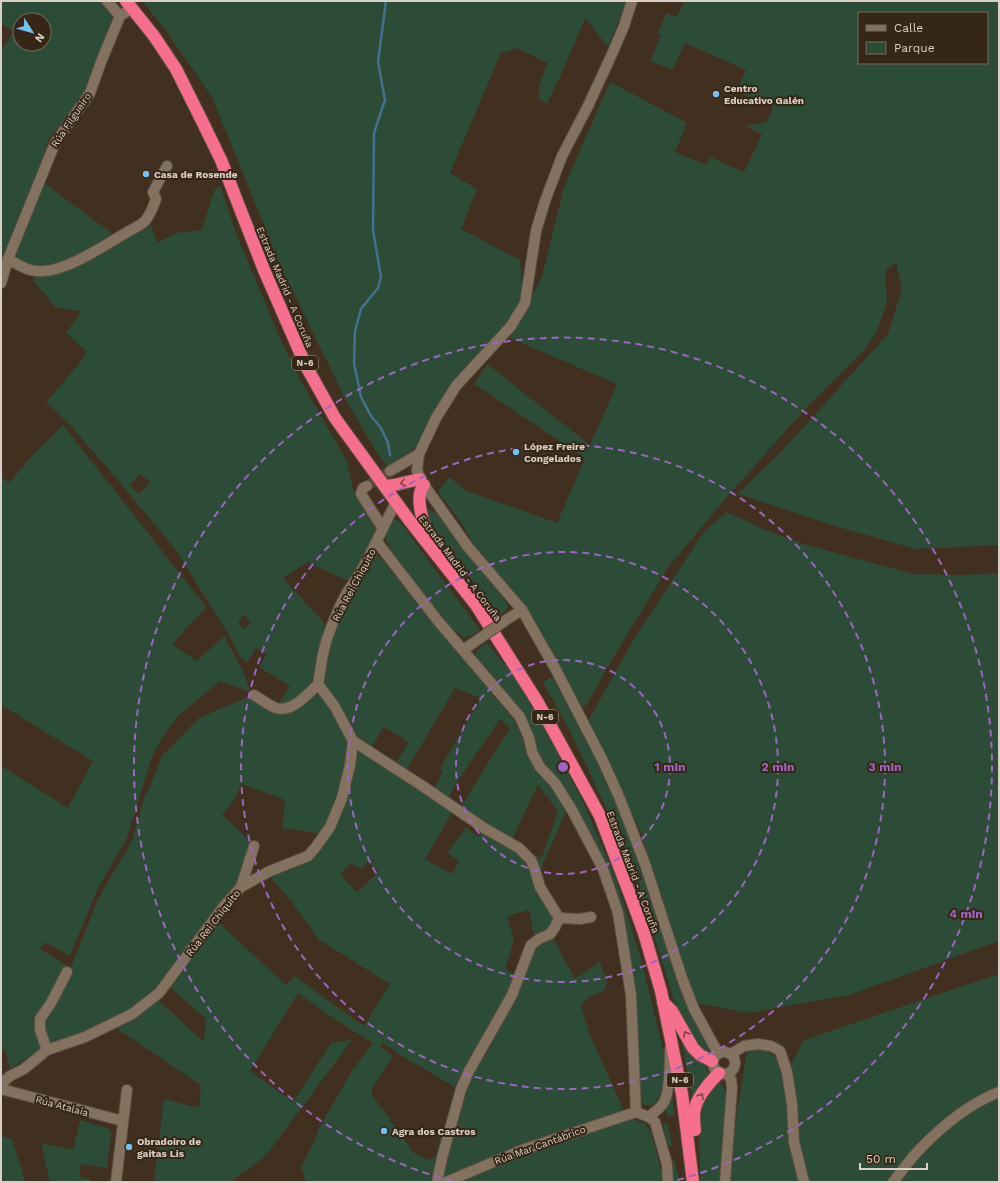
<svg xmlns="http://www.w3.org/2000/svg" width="1000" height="1183" viewBox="0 0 1000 1183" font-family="'Work Sans',sans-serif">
<rect width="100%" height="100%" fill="#413020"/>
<g fill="#2d4c37" fill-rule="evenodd">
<path d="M 1,1 L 102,1 L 115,15 L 83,95 L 72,111 L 49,138 L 39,168 L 1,261 L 1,234 L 3,231 L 1,229 L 1,50 L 14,32 L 1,24 ZM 20,20 L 44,20 L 44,44 L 20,44 Z"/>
<path d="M 142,1 L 627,1 L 608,47 L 585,18 L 560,77 L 547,104 L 539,99 L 539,85 L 548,63 L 517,48 L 501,53 L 450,173 L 477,189 L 461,229 L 520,260 C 522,286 525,299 509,321 L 454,384 L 431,417 L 419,445 L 388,467 L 375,450 L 345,398 L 281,267 L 212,97 L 164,28 Z"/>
<path d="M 685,1 L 999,1 L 999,545 L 916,549 L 835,526 L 738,494 L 782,451 L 888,334 L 902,289 L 896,262 L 885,271 L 887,303 L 876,333 L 865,349 L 807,407 L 734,489 L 669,566 L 608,666 L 588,703 L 581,710 L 576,697 L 539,632 L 518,600 L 476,548 L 462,524 L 438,492 L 449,477 L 467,491 L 557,523 L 585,458 L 474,384 L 487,364 L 590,445 L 617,384 L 510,338 L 542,277 L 564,187 L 610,82 L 687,123 L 675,152 L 706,165 L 710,157 L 744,172 L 762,134 L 745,126 L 767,122 L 773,107 L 736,92 L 746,70 L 685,43 L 672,70 L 650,61 L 661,35 L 657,33 L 667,13 L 677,17 ZM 859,13 L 987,13 L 987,63 L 859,63 Z"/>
<path d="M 44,183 L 114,235 C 96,245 46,278 26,266 C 22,263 18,258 15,255 Z"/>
<path d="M 220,185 L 234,228 L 279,336 L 302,383 L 347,461 L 353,490 L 359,495 L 379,525 L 374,530 L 370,546 L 350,582 L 308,562 L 283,578 L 325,624 C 318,647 319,687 296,701 C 291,704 283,704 278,705 L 290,686 L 259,667 L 267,654 L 256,648 L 247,662 L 241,658 L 229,635 L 175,549 L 105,465 L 71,426 L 46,402 L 84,358 L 86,351 L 66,333 L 82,311 L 56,308 L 33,280 L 33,276 L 58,271 L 151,225 L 157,243 L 176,233 L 202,230 L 214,191 ZM 140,474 L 151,482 L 139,494 L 130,485 ZM 244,614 L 251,623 L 244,629 L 238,623 Z"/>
<path d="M 63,425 L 206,607 L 172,644 L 197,661 L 224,636 L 242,669 L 249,688 L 249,690 L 247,691 L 220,681 L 179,715 L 161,739 L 152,757 L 126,840 L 96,892 L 70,956 L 45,942 L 40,949 L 66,965 L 57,987 L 46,1005 L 42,1049 L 10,1069 L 5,1050 L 1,1051 L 1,766 L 68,808 L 93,761 L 1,705 L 1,477 L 9,483 L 33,455 Z"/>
<path d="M 425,508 L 436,513 L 467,553 L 502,595 L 508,606 L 507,610 L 499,615 L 433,531 Z"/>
<path d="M 726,512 L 770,532 L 803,544 L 913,574 L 964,575 L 999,573 L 999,941 L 849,995 L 748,1013 L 697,1003 L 665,915 L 641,833 L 588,721 L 634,639 L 703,533 Z"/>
<path d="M 394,519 L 400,522 L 480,630 L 473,635 L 465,638 C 460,634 454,631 450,627 C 437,616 385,549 385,534 C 385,528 390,524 394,519 Z"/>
<path d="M 372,556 L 378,556 L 384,562 L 410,595 L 515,721 L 529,755 L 566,811 L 539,873 L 533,856 L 542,857 L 558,811 L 538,785 L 511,841 L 460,808 L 510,728 L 500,719 L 457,782 L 448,798 L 434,788 L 443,772 L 440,768 L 481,698 L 455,688 L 406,771 L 395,764 L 409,742 L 384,727 L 371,748 L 361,741 L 356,735 L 327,691 L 323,677 L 331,637 L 341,611 Z"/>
<path d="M 486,642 L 513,674 L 536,712 L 584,804 L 615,876 L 640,956 L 664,1053 L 664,1089 L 660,1097 L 651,1106 L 644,1105 L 641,1098 L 637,1020 L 630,957 L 622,915 L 561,785 L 539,756 L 535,745 L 517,708 L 476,657 L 476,651 Z"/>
<path d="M 552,677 L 593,751 L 624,818 L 648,886 L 686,998 L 696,1024 L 710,1045 L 711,1051 L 705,1052 L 700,1049 L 674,1001 L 661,957 L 625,848 L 570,731 L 543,682 Z"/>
<path d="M 316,694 L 322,696 L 330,706 L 349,739 L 343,783 L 323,834 L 282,828 L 285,800 L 242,784 L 232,803 L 222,815 L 250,841 L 237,886 L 152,997 L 126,1015 L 49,1047 L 42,1020 L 69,972 L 99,897 L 132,841 L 145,795 L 150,787 L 162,756 L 199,718 L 245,698 L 254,699 L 273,710 L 312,695 Z"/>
<path d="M 358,750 L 453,811 L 425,859 L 452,874 L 459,861 L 447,853 L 466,827 L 477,836 L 482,833 L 519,852 L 530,864 L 554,919 C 549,928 544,933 534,937 L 529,910 L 507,916 L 514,940 L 505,969 L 517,976 L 458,1089 L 407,1059 L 383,1043 L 380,1047 L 393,1056 L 372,1089 L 372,1095 L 414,1153 L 429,1160 L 435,1157 L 453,1097 L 450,1092 L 457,1097 L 434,1180 L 432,1182 L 306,1182 L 301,1167 L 315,1140 L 319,1128 L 352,1071 L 373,1043 L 339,1022 L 298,993 L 250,1071 L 293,1102 L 331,1043 L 352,1040 L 267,1154 L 252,1167 L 240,1174 L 232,1182 L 154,1182 L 164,1099 L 199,1108 L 201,1085 L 116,1028 L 134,1015 L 156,998 L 204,1042 L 206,1019 L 169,986 L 217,921 L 286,985 L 294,976 L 364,1026 L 390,984 L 318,939 L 289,898 L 269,876 L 304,863 L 330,833 L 341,815 L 351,783 ZM 367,862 L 379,871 L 361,889 L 356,892 L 340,874 L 350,863 L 363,869 Z"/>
<path d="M 552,936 L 575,979 L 600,961 L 607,983 L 604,991 L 589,997 L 581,1005 L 589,1033 L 624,1111 L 442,1179 L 467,1088 L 478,1066 L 492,1045 L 488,1042 L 533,950 L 540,940 Z"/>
<path d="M 999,974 L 999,1182 L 729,1182 L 734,1133 L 747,1051 L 766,1050 L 776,1058 L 784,1077 L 804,1040 Z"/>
<path d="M 681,1036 C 687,1043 709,1064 708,1073 C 707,1082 697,1092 692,1099 Z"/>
<path d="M 719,1081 L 727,1094 L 727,1103 L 724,1127 L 720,1182 L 701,1182 L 699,1144 L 700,1126 L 699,1107 Z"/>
<path d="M 671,1091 L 672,1091 L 674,1116 L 667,1116 L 666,1111 Z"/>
<path d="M 628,1118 L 644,1123 L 651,1132 L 663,1177 L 664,1182 L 456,1182 L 525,1152 Z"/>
<path d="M 80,1120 L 108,1128 L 111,1133 L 107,1168 L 81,1164 L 79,1177 L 90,1179 L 89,1182 L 50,1182 L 41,1143 L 73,1150 Z"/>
<path d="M 663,1123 L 668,1125 L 672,1146 L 667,1146 Z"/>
<path d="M 1,1136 L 12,1139 L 25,1182 L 4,1182 L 1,1172 Z"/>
<path d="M 674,1159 L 680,1182 L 672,1182 L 669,1160 Z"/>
</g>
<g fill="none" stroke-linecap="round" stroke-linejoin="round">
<path stroke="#45708e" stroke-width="2.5" d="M 386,1 L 378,62 L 385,100 L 374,133 L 373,230 L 381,277 L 378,288 L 361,309 L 355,331 L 354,363 L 361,397 L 371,416 L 381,428 L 388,443 L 390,455"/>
<path stroke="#584839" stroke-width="10" stroke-dasharray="10 5" stroke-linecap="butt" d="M 367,486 L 390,471"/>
<defs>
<g id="minor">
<path d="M 107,1 L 120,16"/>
<path d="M 632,1 L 624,26 L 612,54 L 588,106 L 562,156 L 545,201 L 536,231 L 525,303 L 511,326 L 456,386 L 436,418 L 419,454 L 417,471 L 424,485 L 468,547 L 522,610 L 556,670 L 603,761 L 620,799 L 645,864 L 682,978 L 694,1009 L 718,1053"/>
<path d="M 8,259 C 17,264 27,271 37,271 C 62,274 102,247 124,234 C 130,230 140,226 145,221 C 151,214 153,207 156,199 L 153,192 L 167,166"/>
<path d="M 1,283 L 8,259 L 55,143 L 90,93 L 101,62 L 120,16 L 132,8"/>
<path d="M 390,471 L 419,454"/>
<path d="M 367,486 L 363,488 L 361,494 L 382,527"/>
<path d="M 377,542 L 438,621 L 520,717 L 529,738 L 532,752 L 540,767 L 555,783 L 572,810 L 603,869 L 618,913 L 631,995 L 636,1112 L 649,1117 L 655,1122 L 667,1164 L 668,1182"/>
<path d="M 506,620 L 522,610"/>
<path d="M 463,650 L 479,639"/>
<path d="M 254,695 C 261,699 268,705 276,708 C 292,713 308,694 318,684"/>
<path d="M 353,741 L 424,787 L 484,828 L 519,848 L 531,860 L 535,870 L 540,887 L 559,918 L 555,927 L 550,934 L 539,939 L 531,945 L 512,995 L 469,1071 L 461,1089 L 442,1158 L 437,1182"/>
<path d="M 241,887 L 254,846"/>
<path d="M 559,918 L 580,919 L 591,917"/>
<path d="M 47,1050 L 40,1030 L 40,1019 L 51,1003 L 67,972"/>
<circle cx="724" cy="1063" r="11"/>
<path d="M 731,1054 L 744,1046 L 758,1044 L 771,1046 L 780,1051 L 787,1072 L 792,1104 L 794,1142 L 804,1182"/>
<path d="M 1,1084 L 10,1076 L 24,1069 L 47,1050 L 85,1037 L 132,1014 L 159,993 L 224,906 L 241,887 L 270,871 L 308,856 L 315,848 L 330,827 L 342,798 L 350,765 L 353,741 L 335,707 L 318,684 C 321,669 322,651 328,636 C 333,622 339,607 346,594 C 351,586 357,579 361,571 C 374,548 384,525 396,502"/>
<path d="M 1,1089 L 123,1121"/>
<path d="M 649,1117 C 654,1112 661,1108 664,1102 C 670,1092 670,1061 670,1049"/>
<path d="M 116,1182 L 127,1090"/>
<path d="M 446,1182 L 522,1150 L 636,1112"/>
<path d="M 725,1182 L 732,1088 L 731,1079 L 727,1074"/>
<path d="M 893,1182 C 902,1171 910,1159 920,1149 C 943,1125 969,1104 999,1092"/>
</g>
<g id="highway">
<path d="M 126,1 L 154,36 L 176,69 L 203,123 L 221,160 L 264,270 L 306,366 L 335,418 L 409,520 L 476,605 L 537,701 L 600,816 L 632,900 L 644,933 L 661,991 L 682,1094 L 693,1182"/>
<path d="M 424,485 C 413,497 425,526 429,540"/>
<path d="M 385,486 L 394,485 L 420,479"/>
<path d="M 663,1002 L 672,1011 L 693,1048 L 700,1055 L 712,1061"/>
<path d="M 695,1130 C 694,1123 693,1115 695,1108 C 698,1096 710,1082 719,1073"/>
</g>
</defs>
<use href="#minor" stroke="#5d4f41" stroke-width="12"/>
<use href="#highway" stroke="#5d4f41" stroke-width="14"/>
<use href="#minor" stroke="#847260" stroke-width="10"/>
<use href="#highway" stroke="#f76f8e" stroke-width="12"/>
<defs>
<path id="minor-bridge" d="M 479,639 L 506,620"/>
</defs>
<use href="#minor-bridge" stroke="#5d4f41" stroke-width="12" stroke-linecap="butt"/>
<use href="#minor-bridge" stroke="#847260" stroke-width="10"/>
</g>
<defs><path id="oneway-chevron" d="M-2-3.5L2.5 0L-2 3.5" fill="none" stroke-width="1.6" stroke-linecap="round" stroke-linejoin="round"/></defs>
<g stroke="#834346">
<use href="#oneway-chevron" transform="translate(403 483) rotate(166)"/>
<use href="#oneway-chevron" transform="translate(686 1034) rotate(-119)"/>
<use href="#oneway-chevron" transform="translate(701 1096) rotate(-58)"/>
</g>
<g fill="none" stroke="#9c65c1" stroke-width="2" stroke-dasharray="7 5">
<circle cx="563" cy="767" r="107"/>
<circle cx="563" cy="767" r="215"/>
<circle cx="563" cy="767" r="322"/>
<path d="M452 1181A429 429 0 1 1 674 1181"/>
</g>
<g fill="#70c2f4" stroke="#362616" stroke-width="1.5">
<circle cx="716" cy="94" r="4"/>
<circle cx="146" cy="174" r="4"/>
<circle cx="516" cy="452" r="4"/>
<circle cx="384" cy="1131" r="4"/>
<circle cx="129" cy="1147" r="4"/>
</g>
<g text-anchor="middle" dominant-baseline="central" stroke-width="4" stroke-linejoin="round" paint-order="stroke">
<g fill="#362616" stroke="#a99c90" stroke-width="1">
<rect x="292" y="356" width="26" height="14" rx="3"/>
<rect x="532" y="710" width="26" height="14" rx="3"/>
<rect x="667" y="1073" width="26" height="14" rx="3"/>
</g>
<g font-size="9" font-weight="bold" fill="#dacfc5">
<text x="305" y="363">N-6</text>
<text x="545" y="717">N-6</text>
<text x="680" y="1080">N-6</text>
</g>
<g font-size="10" font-weight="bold" fill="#dacfc5" stroke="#362616" text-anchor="start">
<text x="724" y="88">Centro<tspan x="724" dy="12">Educativo Galén</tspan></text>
<text x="154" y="174">Casa de Rosende</text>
<text x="524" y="446">López Freire<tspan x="524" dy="12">Congelados</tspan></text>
<text x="392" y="1131">Agra dos Castros</text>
<text x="137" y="1141">Obradoiro de<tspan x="137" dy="12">gaitas Lis</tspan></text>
</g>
<g font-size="10" fill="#dacfc5" stroke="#362616">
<text transform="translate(71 120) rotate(-56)">Rúa Filgueiro</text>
<text transform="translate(285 287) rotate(67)">Estrada Madrid - A Coruña</text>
<text transform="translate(460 568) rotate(53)">Estrada Madrid - A Coruña</text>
<text transform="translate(354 585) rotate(-62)">Rúa Rei Chiquito</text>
<text transform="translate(633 872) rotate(69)">Estrada Madrid - A Coruña</text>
<text transform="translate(213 923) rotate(-52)">Rúa Rei Chiquito</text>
<text transform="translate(62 1106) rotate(15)">Rúa Atalaia</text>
<text transform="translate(540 1145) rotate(-20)">Rúa Mar Cantábrico</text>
</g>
</g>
<circle cx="563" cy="767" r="6" fill="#9c65c1" stroke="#362616" stroke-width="2"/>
<g font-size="12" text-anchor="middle" font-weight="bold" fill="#9c65c1" stroke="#362616" stroke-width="4" stroke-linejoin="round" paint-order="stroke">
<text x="670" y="771">1 min</text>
<text x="778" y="771">2 min</text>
<text x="885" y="771">3 min</text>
<text x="966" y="918">4 min</text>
</g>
<rect width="1000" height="1183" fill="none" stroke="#dacfc5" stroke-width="4"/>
<rect x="858" y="12" width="130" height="52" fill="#362616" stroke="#786a5c"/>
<rect x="866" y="25" width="20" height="6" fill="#847260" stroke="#786a5c"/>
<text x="894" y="32" font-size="12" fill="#dacfc5">Calle</text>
<rect x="866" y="42" width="20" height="12" fill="#2d4c37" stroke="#786a5c"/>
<text x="894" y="52" font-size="12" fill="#dacfc5">Parque</text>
<g transform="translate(32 32) rotate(127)"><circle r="19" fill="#362616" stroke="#786a5c"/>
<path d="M0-3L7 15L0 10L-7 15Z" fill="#70c2f4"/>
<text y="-6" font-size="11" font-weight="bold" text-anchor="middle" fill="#dacfc5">N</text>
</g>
<path d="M860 1163v6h67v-6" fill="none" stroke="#dacfc5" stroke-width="2"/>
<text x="866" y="1163" font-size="12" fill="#dacfc5" stroke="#362616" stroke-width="3" paint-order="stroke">50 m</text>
</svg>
